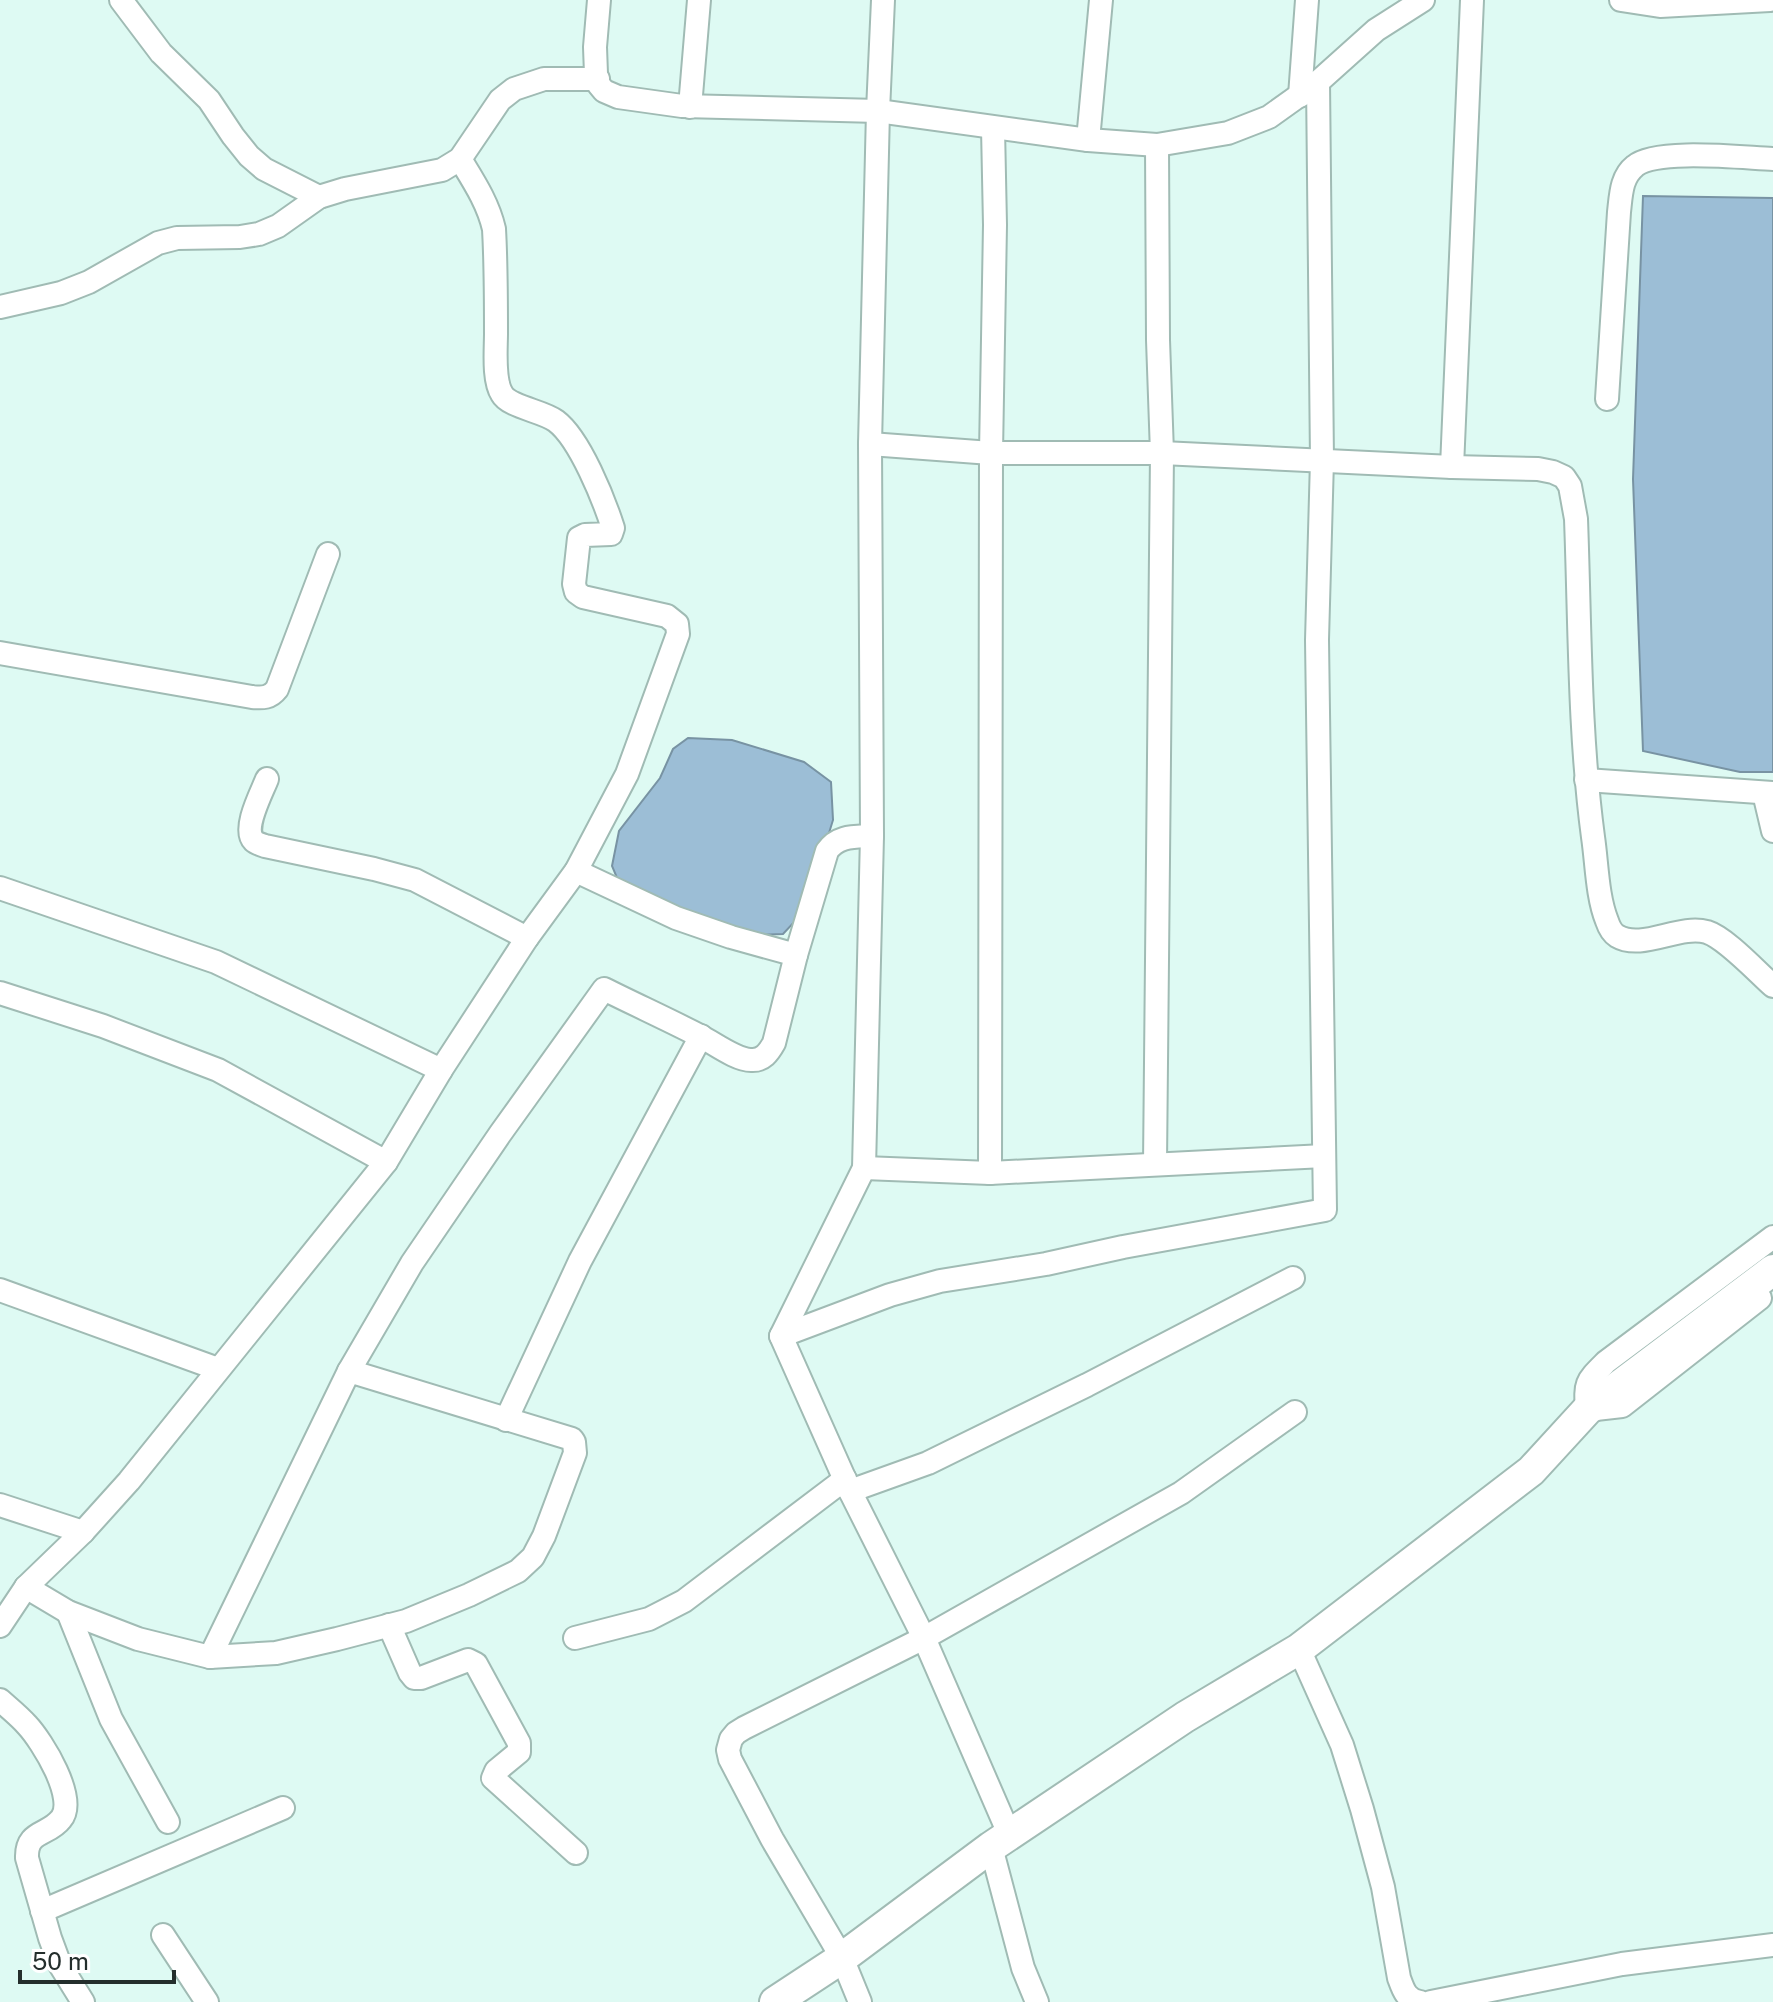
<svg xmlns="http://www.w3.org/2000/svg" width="1773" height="2002" viewBox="0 0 1773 2002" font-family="'Public Sans',sans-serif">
<rect width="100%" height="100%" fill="#defaf3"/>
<g fill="#9cbed6" stroke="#7893a3" stroke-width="2">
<path d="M 1643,196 L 1773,198 L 1773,772 L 1740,772 L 1643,751 L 1633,479 Z"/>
<path d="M 688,738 L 732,740 L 804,762 L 831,782 L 833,820 L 809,898 L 798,918 L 783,934 L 754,935 L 720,926 L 620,885 L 612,866 L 619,831 L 660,778 L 673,749 Z"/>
</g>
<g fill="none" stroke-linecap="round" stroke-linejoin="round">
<defs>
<g id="street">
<path d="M 121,0 L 161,53 L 209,100 L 233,136 L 249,156 L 264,169 L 319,197"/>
<path d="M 599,0 L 595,47 L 596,74 L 599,85 L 604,91 L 618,97 L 682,106 L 878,111 L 1088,140 L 1157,145 L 1228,133 L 1269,117 L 1318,82 L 1376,30 L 1423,0"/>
<path d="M 883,0 L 878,111 L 870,444 L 872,836 L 864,1168 L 781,1336 L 850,1491 L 924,1638 L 1010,1836"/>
<path d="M 1621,0 L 1660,6 L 1770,0"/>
<path d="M 1300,96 L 1307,0"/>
<path d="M 690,107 L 699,0"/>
<path d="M 1088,140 L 1101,0"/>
<path d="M 0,307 L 61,293 L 89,282 L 158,243 L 177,238 L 240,237 L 259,234 L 278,226 L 319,197 L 345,189 L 442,170 L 460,159 L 500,100 L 514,89 L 544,79 L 598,79"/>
<path d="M 1607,399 L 1619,212 C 1621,195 1621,177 1635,166 C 1656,148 1744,158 1773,159"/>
<path d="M 870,444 L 991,453 L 1162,453 L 1452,467 L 1538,469 L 1553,472 L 1564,477 L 1570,486 L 1576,519 C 1580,625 1579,732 1593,837 C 1597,864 1597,896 1607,921 C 1609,927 1612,933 1617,936 C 1642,951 1679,924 1707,932 C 1726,938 1757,972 1773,986"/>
<path d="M 1452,467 L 1472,0"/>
<path d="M 0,653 L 252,697 C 263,698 270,698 277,689 L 328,554"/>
<path d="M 267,779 C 262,792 242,829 254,841 C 256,843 262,845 265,846 L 374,869 L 415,880 L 527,938"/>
<path d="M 1586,780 L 1773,793"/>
<path d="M 1764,793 L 1773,831"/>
<path d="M 576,871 L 676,918 L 731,937 L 796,955"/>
<path d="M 0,888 L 216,962 L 441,1070"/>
<path d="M 0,993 L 103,1026 L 218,1070 L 386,1162"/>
<path d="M 1155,1164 L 1162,453 L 1158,340 L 1157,145"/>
<path d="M 864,1168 L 990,1173 L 1324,1156"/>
<path d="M 990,1173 L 991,453 L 995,225 L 993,128"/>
<path d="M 0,1290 L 218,1369"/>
<path d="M 1760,1298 L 1622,1406 L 1587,1410 C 1585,1382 1586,1382 1606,1362 L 1773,1237"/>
<path d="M 781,1336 L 890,1295 L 940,1281 L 1046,1264 L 1123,1247 L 1325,1210 L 1317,640 L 1322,460 L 1318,82"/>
<path d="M 506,1420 L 580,1261 L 701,1036"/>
<path d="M 850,1491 L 928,1463 L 1087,1385 L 1293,1278"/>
<path d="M 0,1505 L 83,1532"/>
<path d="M 26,1587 L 68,1612 L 138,1639 L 210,1657 L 276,1653 L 337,1639 L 406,1621 L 469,1595 L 518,1571 L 533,1557 L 544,1536 L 575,1453 L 574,1442 L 572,1439 L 349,1371"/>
<path d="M 68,1612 L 111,1719 L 168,1822"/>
<path d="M 389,1625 L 410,1673 L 414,1678 L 421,1678 L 468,1660 L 476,1664 L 519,1743 L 519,1752 L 496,1771 L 493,1778 L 576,1853"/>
<path d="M 0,1626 L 26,1587 L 83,1532 L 129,1481 L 386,1162 L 441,1070 L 527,938 L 576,871 L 627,774 L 678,634 L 677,624 L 667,616 L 583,597 L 576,592 L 574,584 L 579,538 L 585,535 L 611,534 L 613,528 C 604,500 580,439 556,421 C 543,411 509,407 502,394 C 493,380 496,350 496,333 C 496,299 496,264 494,229 C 488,203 474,182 460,159"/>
<path d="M 575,1638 L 649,1619 L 684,1601 L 845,1479"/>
<path d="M 1299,1649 L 1342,1745 L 1362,1809 L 1383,1887 L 1399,1978 C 1403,1989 1406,2000 1420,2002"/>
<path d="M 210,1657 L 349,1371 L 412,1263 L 500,1134 L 604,989 C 636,1005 669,1020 700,1036 C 714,1043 736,1060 751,1060 C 763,1061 769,1052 774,1043 L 796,955 L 827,851 C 838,835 855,837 872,836"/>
<path d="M 0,1700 C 9,1708 19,1716 27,1725 C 42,1741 78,1799 61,1819 C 48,1836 26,1830 27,1858 L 50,1938 L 60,1965 L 83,2002"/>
<path d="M 991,1847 L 1023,1968 L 1037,2002"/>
<path d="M 42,1911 L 283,1808"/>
<path d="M 163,1935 L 207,2002"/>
<path d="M 860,2002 L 842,1958 L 772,1839 L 730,1759 L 728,1750 L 731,1739 L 736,1733 L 744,1728 L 924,1638 L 1181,1493 L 1295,1412"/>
<path d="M 1431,2002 L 1622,1964 L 1773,1945"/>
</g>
<path id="secondary" d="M 775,2002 L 842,1958 L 991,1847 L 1185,1717 L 1299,1649 L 1531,1471 L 1587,1410 L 1773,1270"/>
</defs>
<use href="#street" stroke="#a0bbb4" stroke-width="26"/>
<use href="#secondary" stroke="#a0bbb4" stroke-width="34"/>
<use href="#street" stroke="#fff" stroke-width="22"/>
<use href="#secondary" stroke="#fff" stroke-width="30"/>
</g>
<path d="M20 1970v12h154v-12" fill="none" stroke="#242e2c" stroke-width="4"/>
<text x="32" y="1970" font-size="24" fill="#242e2c" stroke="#ffffff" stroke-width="6" paint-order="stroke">50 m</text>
</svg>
